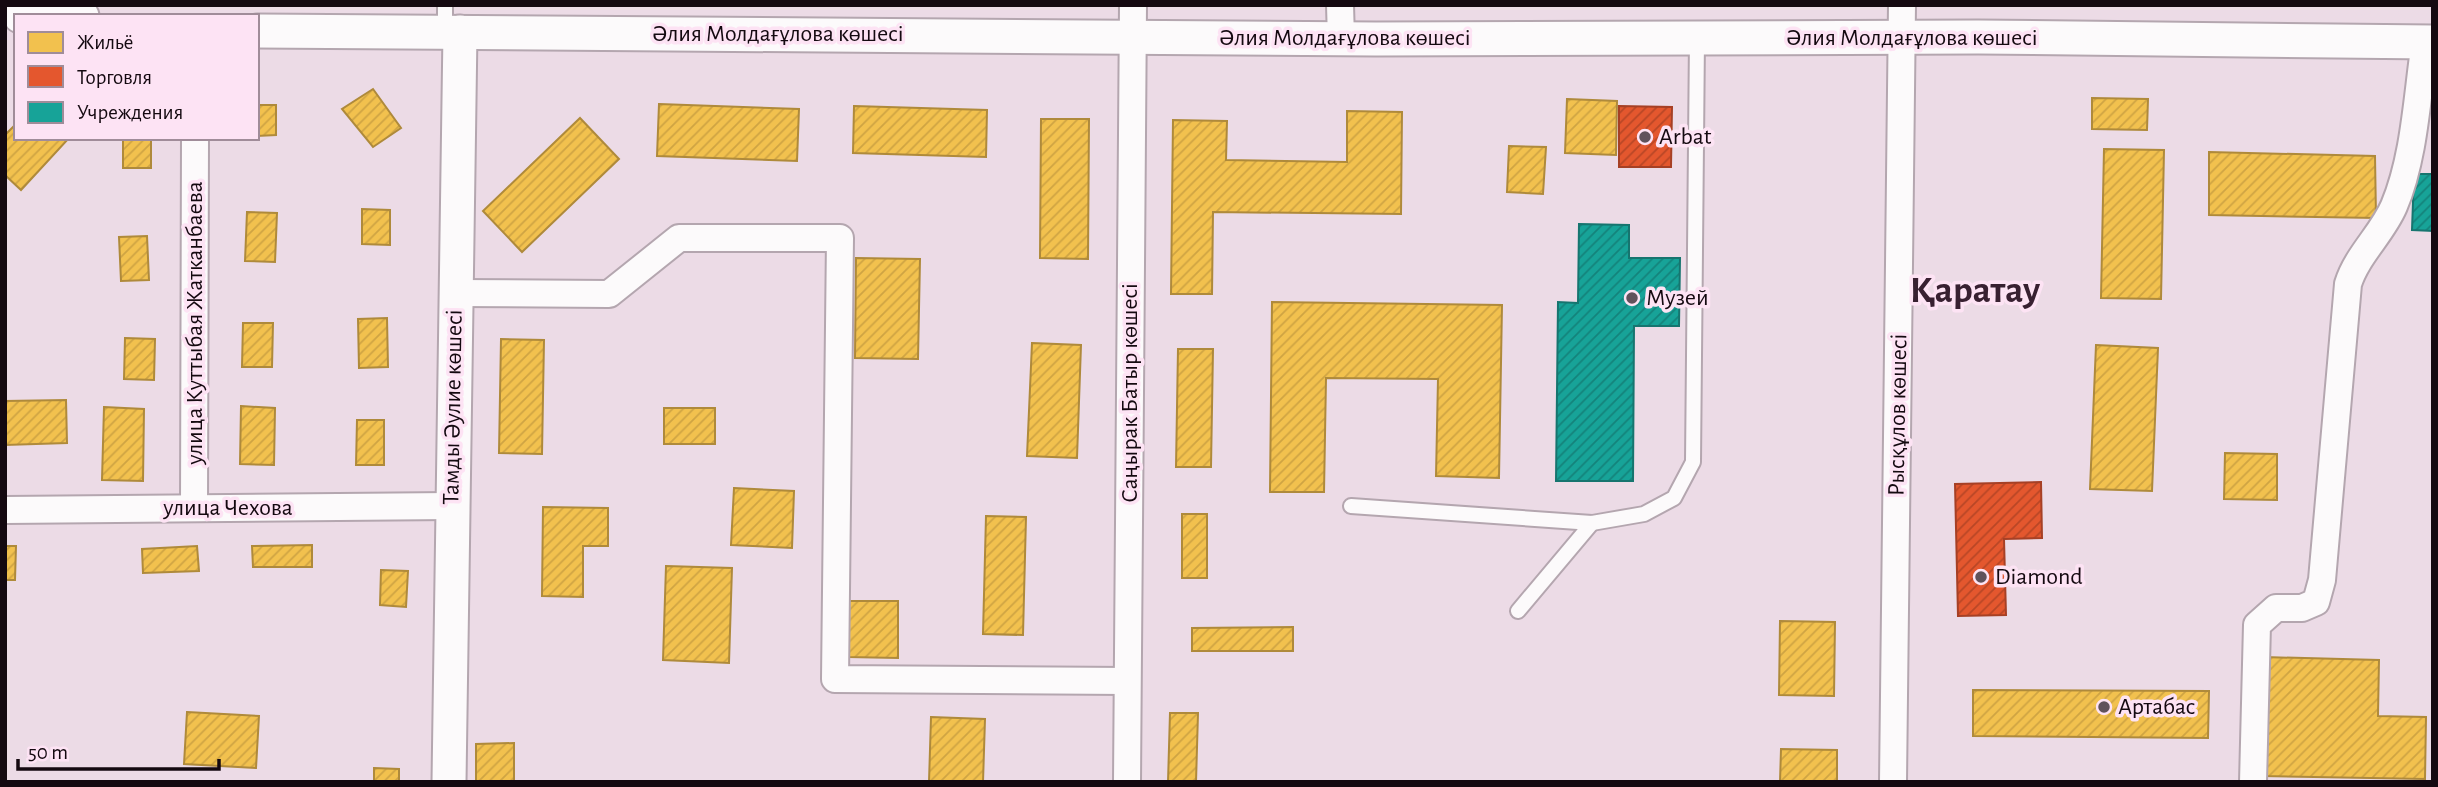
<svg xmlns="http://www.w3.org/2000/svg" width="2438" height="787" viewBox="0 0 2438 787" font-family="'Alegreya Sans',sans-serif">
<defs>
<pattern id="homes-hatch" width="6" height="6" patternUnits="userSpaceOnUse" patternTransform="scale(1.75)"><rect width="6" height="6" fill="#f2c14e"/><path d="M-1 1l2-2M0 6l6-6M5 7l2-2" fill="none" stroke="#cfa443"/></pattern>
<pattern id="shops-hatch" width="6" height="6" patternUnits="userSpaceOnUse" patternTransform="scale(1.75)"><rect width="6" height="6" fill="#e4572e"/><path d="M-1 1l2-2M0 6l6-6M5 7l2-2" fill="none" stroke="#b84626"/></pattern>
<pattern id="public-hatch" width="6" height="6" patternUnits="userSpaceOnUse" patternTransform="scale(1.75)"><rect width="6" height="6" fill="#17a398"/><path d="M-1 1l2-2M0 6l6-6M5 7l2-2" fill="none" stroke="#14837b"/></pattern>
</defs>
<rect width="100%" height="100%" fill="#ecdbe6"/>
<g fill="url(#homes-hatch)" stroke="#af8a3b" stroke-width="2">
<path d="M 373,89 L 401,128 L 373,147 L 342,109 Z"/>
<path d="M 2092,98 L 2148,99 L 2147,130 L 2092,129 Z"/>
<path d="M 1567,99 L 1617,101 L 1616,155 L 1565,153 Z"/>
<path d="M 659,104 L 799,109 L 797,161 L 657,156 Z"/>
<path d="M 257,105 L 276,105 L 276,135 L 257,136 Z"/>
<path d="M 854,106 L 987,110 L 986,157 L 853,153 Z"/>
<path d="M 1347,111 L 1402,112 L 1401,214 L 1213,212 L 1212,294 L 1171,294 L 1173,120 L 1227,121 L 1226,160 L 1347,162 Z"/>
<path d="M 580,118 L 619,159 L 522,252 L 483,211 Z"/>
<path d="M 1041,119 L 1089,119 L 1088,259 L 1040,258 Z"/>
<path d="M 16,124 L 16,138 L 69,138 L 21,190 L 5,175 L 5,135 Z"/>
<rect x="123" y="138" width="28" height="30"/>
<path d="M 1509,146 L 1546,147 L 1543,194 L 1507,192 Z"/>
<path d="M 2104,149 L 2164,150 L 2161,299 L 2101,298 Z"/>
<path d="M 2209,152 L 2375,156 L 2376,218 L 2209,215 Z"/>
<path d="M 362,209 L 390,210 L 390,245 L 362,244 Z"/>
<path d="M 247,212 L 277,213 L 275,262 L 245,261 Z"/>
<path d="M 147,236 L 149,280 L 121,281 L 119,237 Z"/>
<path d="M 856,258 L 920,259 L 918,359 L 855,358 Z"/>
<path d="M 1272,302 L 1502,305 L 1499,478 L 1436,476 L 1438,379 L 1326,378 L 1324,492 L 1270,492 Z"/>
<path d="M 387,318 L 388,367 L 359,368 L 358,319 Z"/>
<path d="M 243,323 L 273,323 L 272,367 L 242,367 Z"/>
<path d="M 125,338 L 155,339 L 154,380 L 124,379 Z"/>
<path d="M 501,339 L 544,340 L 542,454 L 499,453 Z"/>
<path d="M 1032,343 L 1081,345 L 1077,458 L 1027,456 Z"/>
<path d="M 2096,345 L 2158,348 L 2152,491 L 2090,489 Z"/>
<path d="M 1178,349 L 1213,349 L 1211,467 L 1176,467 Z"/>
<path d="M 66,400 L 67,443 L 5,445 L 5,401 Z"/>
<path d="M 241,406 L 275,408 L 274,465 L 240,464 Z"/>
<path d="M 104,407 L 144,409 L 143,481 L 102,480 Z"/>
<rect x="664" y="408" width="51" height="36"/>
<path d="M 357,420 L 384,420 L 384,465 L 356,465 Z"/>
<path d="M 2225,453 L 2277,454 L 2277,500 L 2224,499 Z"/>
<path d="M 734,488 L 794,491 L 792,548 L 731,545 Z"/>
<path d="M 543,507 L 608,508 L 608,546 L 583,546 L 583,597 L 542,596 Z"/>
<rect x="1182" y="514" width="25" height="64"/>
<path d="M 986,516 L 1026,517 L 1023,635 L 983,634 Z"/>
<path d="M 312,545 L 312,567 L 253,567 L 252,546 Z"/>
<path d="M 5,546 L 16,546 L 15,580 L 5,580 Z"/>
<path d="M 197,546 L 199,571 L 143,573 L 142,549 Z"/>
<path d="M 666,566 L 732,568 L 729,663 L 663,660 Z"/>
<path d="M 381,570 L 408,571 L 406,607 L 380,605 Z"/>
<path d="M 848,601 L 898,601 L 898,658 L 848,657 Z"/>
<path d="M 1780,621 L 1835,622 L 1834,696 L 1779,695 Z"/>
<path d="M 1293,627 L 1293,651 L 1192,651 L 1192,628 Z"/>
<path d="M 2264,657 L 2379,660 L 2378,716 L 2426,717 L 2425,779 L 2262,776 Z"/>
<path d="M 1973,690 L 2209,691 L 2208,738 L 1973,736 Z"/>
<path d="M 187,712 L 259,716 L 256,768 L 184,764 Z"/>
<path d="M 1170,713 L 1198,713 L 1196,782 L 1168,782 Z"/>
<path d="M 931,717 L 985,719 L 983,782 L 929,782 Z"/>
<path d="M 514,743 L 514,782 L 476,782 L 476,744 Z"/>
<path d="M 1781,749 L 1837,750 L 1837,782 L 1780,782 Z"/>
<path d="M 374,768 L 399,769 L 399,782 L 374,782 Z"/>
</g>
<g fill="url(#shops-hatch)" stroke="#a64025" stroke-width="2">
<path d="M 1619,106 L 1672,107 L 1671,167 L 1619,167 Z"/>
<path d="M 2041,482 L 2042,538 L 2004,539 L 2006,615 L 1958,616 L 1955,484 Z"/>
</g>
<g fill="url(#public-hatch)" stroke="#16756f" stroke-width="2">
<path d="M 2414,174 L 2433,174 L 2433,231 L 2412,230 Z"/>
<path d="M 1579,224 L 1629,225 L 1629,258 L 1680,258 L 1679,326 L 1634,326 L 1633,481 L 1556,481 L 1558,302 L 1578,303 Z"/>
</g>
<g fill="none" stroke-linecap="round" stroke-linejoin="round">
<defs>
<g id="service">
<path d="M 445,33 L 445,5"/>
<path d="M 1351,506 L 1592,523 L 1644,514 L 1674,498 L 1693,462 L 1697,38"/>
<path d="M 1518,611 L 1592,523"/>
</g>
<g id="minor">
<path d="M 1340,5 L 1341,39"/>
<path d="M 455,293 L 609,294 L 679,238 L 840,238 L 835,679 L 1127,681"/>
<path d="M 194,508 L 195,138"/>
<path d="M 5,510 L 451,506"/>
<path d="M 1127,782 L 1133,5"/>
<path d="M 1893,782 L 1902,5"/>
<path d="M 2253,782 L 2257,625 L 2276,608 L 2302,608 L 2316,602 L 2322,580 L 2348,284 C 2357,255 2382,234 2394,206 C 2415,156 2417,95 2425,42"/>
</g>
<g id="tertiary">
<path d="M 58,5 L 82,16"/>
<path d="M 20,16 L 31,5"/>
<path d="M 257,31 L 1376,39 L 1978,37 L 2433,42"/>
<path d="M 449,782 L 460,32"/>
</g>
</defs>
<use href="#service" stroke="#b4a6af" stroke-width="18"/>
<use href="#minor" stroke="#b4a6af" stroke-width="30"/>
<use href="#tertiary" stroke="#b4a6af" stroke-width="37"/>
<use href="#service" stroke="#fcfafb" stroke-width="14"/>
<use href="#minor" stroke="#fcfafb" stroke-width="26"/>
<use href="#tertiary" stroke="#fcfafb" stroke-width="33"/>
</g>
<g fill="#60525b" stroke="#fde3f4" stroke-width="2.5">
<circle cx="1645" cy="137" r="7"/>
<circle cx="1632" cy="298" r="7"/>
<circle cx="1981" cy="577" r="7"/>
<circle cx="2104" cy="707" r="7"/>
</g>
<g text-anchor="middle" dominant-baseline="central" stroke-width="7" stroke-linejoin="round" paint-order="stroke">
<g font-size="24" fill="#140910" stroke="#fde3f4">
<text x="778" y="34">Әлия Молдағұлова көшесі</text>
<text x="1345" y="38">Әлия Молдағұлова көшесі</text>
<text x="1912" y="38">Әлия Молдағұлова көшесі</text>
<text transform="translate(195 323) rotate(-90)">улица Куттыбая Жатканбаева</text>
<text transform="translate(1130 393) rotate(-90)">Саңырак Батыр көшесі</text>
<text transform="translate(453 407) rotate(-89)">Тамды Әулие көшесі</text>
<text transform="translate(1898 415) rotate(-89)">Рысқұлов көшесі</text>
<text x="228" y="508">улица Чехова</text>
</g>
<g font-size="24" fill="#140910" stroke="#fde3f4" text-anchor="start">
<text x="1659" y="137">Arbat</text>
<text x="1646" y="298">Музей</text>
<text x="1995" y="577">Diamond</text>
<text x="2118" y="707">Артабас</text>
</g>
<g font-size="38" font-weight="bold" fill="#382031" stroke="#fde3f4">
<text x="1975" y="291">Қаратау</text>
</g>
</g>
<rect width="2438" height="787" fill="none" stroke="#140910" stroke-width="14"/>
<rect x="14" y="14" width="245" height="126" fill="#fde3f4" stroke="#a08c99" stroke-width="2"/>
<rect x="28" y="32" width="35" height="21" fill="#f2c14e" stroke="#a08c99" stroke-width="2"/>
<text x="77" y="49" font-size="21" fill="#140910">Жильё</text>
<rect x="28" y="66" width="35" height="21" fill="#e4572e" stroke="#a08c99" stroke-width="2"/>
<text x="77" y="84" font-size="21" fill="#140910">Торговля</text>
<rect x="28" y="102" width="35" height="21" fill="#17a398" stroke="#a08c99" stroke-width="2"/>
<text x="77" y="119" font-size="21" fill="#140910">Учреждения</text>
<path d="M18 759v10h201v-10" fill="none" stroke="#140910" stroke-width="3.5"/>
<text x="28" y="759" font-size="21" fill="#140910" stroke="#fde3f4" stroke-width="5" paint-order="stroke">50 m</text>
</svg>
